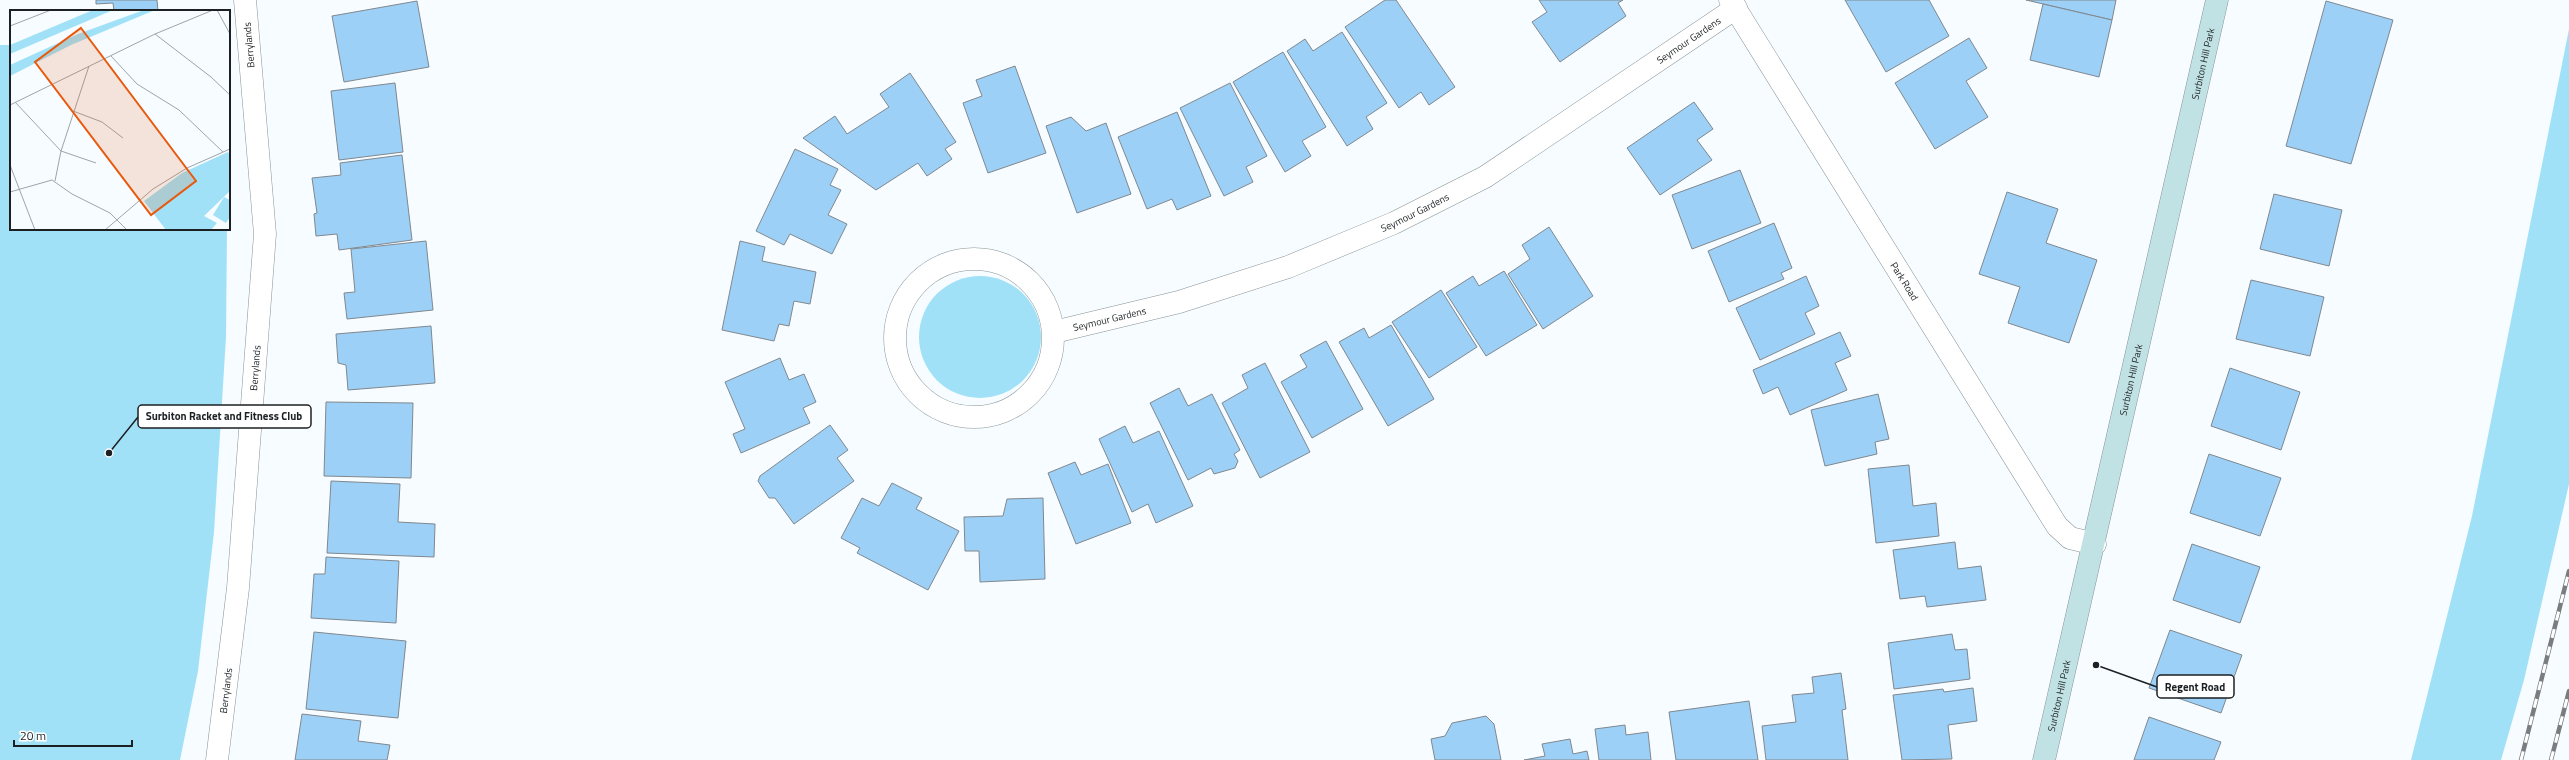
<svg xmlns="http://www.w3.org/2000/svg" width="2569" height="760" viewBox="0 0 2569 760" font-family="'Titillium Web',sans-serif">
<rect width="100%" height="100%" fill="#f6fcff"/>
<g fill="#a1e1f7">
<path d="M 2569,29 L 2569,484 L 2524,680 L 2501,760 L 2411,760 L 2472,516 Z"/>
<path d="M 0,45 L 11,45 L 11,229 L 227,229 L 226,337 L 214,532 L 198,671 L 180,760 L 0,760 Z"/>
<circle cx="980" cy="337" r="61"/>
</g>
<g fill="#9dd0f7" stroke="#80888e">
<path d="M 96,0 L 157,0 L 158,11 L 114,11 L 113,3 L 96,4 Z"/>
<path d="M 1385,0 L 1396,0 L 1455,87 L 1429,105 L 1421,92 L 1399,108 L 1345,27 Z"/>
<path d="M 1539,0 L 1623,0 L 1618,3 L 1626,16 L 1560,62 L 1532,22 L 1547,12 Z"/>
<path d="M 1845,0 L 1929,0 L 1949,36 L 1886,72 Z"/>
<path d="M 2026,0 L 2116,0 L 2112,20 Z"/>
<path d="M 417,1 L 429,67 L 344,82 L 332,16 Z"/>
<path d="M 2326,1 L 2393,20 L 2351,164 L 2286,146 Z"/>
<path d="M 2043,4 L 2112,20 L 2099,77 L 2030,60 Z"/>
<path d="M 1342,32 L 1387,103 L 1366,117 L 1373,129 L 1347,146 L 1287,51 L 1305,39 L 1313,51 Z"/>
<path d="M 1969,38 L 1987,68 L 1966,81 L 1988,117 L 1935,149 L 1895,83 Z"/>
<path d="M 1283,52 L 1326,127 L 1302,141 L 1311,156 L 1285,172 L 1233,82 Z"/>
<path d="M 1015,66 L 1046,153 L 988,173 L 963,103 L 982,96 L 976,80 Z"/>
<path d="M 910,73 L 956,142 L 945,149 L 952,159 L 927,176 L 918,163 L 876,190 L 803,138 L 835,116 L 847,134 L 889,107 L 880,94 Z"/>
<path d="M 395,83 L 403,152 L 339,160 L 331,91 Z"/>
<path d="M 1230,83 L 1267,156 L 1246,167 L 1253,182 L 1224,196 L 1180,108 Z"/>
<path d="M 1694,102 L 1713,129 L 1697,140 L 1712,160 L 1660,195 L 1627,148 Z"/>
<path d="M 1177,112 L 1211,196 L 1177,210 L 1172,199 L 1147,209 L 1118,137 Z"/>
<path d="M 1071,117 L 1086,131 L 1106,123 L 1131,194 L 1077,213 L 1046,126 Z"/>
<path d="M 795,149 L 838,169 L 830,185 L 841,190 L 828,215 L 847,224 L 832,254 L 790,234 L 784,245 L 756,231 Z"/>
<path d="M 402,155 L 412,240 L 339,250 L 337,234 L 316,236 L 314,214 L 317,213 L 312,178 L 341,175 L 340,163 Z"/>
<path d="M 1740,170 L 1761,223 L 1692,249 L 1672,195 Z"/>
<path d="M 2007,192 L 2058,209 L 2046,243 L 2097,260 L 2069,343 L 2008,323 L 2020,287 L 1979,274 Z"/>
<path d="M 2274,194 L 2342,210 L 2329,266 L 2260,249 Z"/>
<path d="M 1774,223 L 1792,268 L 1781,273 L 1784,279 L 1729,302 L 1708,251 Z"/>
<path d="M 1549,227 L 1593,296 L 1543,329 L 1508,274 L 1530,259 L 1522,245 Z"/>
<path d="M 426,241 L 433,310 L 347,319 L 344,293 L 355,292 L 351,249 Z"/>
<path d="M 740,241 L 765,247 L 762,261 L 816,272 L 810,304 L 794,301 L 789,326 L 779,324 L 774,341 L 722,330 Z"/>
<path d="M 1504,271 L 1537,325 L 1486,356 L 1446,293 L 1473,276 L 1479,286 Z"/>
<path d="M 1806,276 L 1819,306 L 1805,313 L 1815,334 L 1760,360 L 1736,308 Z"/>
<path d="M 2251,280 L 2324,297 L 2310,356 L 2236,339 Z"/>
<path d="M 1441,290 L 1477,347 L 1429,378 L 1392,322 Z"/>
<path d="M 1391,325 L 1434,399 L 1388,426 L 1339,342 L 1364,328 L 1369,338 Z"/>
<path d="M 431,326 L 435,383 L 348,390 L 346,365 L 338,363 L 336,334 Z"/>
<path d="M 1840,332 L 1851,356 L 1835,363 L 1847,390 L 1790,415 L 1778,387 L 1763,394 L 1753,370 Z"/>
<path d="M 1326,341 L 1363,409 L 1312,438 L 1281,382 L 1307,367 L 1300,355 Z"/>
<path d="M 780,358 L 789,380 L 804,374 L 816,402 L 803,408 L 810,423 L 741,453 L 733,434 L 745,429 L 725,382 Z"/>
<path d="M 1265,363 L 1310,452 L 1260,478 L 1222,403 L 1248,388 L 1242,375 Z"/>
<path d="M 2230,368 L 2300,392 L 2281,450 L 2211,426 Z"/>
<path d="M 1179,388 L 1188,406 L 1212,394 L 1240,450 L 1234,454 L 1238,461 L 1235,468 L 1214,474 L 1211,468 L 1188,480 L 1150,403 Z"/>
<path d="M 1878,394 L 1889,439 L 1875,442 L 1877,454 L 1825,466 L 1811,410 Z"/>
<path d="M 326,402 L 413,403 L 411,478 L 324,476 Z"/>
<path d="M 830,425 L 848,450 L 837,458 L 854,481 L 794,524 L 775,498 L 769,498 L 758,481 L 760,476 Z"/>
<path d="M 1125,426 L 1133,443 L 1159,431 L 1193,506 L 1156,523 L 1148,504 L 1132,512 L 1099,439 Z"/>
<path d="M 2209,454 L 2281,478 L 2260,536 L 2190,513 Z"/>
<path d="M 1075,462 L 1081,475 L 1108,464 L 1131,523 L 1076,544 L 1048,473 Z"/>
<path d="M 1909,465 L 1913,506 L 1936,503 L 1939,536 L 1876,543 L 1868,469 Z"/>
<path d="M 331,481 L 400,484 L 398,522 L 435,524 L 434,557 L 327,553 Z"/>
<path d="M 892,483 L 922,498 L 916,509 L 959,531 L 928,590 L 857,553 L 860,548 L 841,538 L 862,498 L 879,506 Z"/>
<path d="M 1043,498 L 1045,579 L 980,582 L 979,551 L 965,551 L 964,517 L 1003,516 L 1007,499 Z"/>
<path d="M 1955,542 L 1958,569 L 1981,566 L 1986,600 L 1927,607 L 1925,596 L 1900,599 L 1893,550 Z"/>
<path d="M 2192,544 L 2260,567 L 2240,623 L 2173,600 Z"/>
<path d="M 326,557 L 399,561 L 396,623 L 311,618 L 314,574 L 325,574 Z"/>
<path d="M 2170,630 L 2242,655 L 2221,713 L 2149,688 Z"/>
<path d="M 314,632 L 406,641 L 398,718 L 306,709 Z"/>
<path d="M 1952,634 L 1955,650 L 1967,649 L 1970,679 L 1894,689 L 1888,643 Z"/>
<path d="M 1841,673 L 1846,709 L 1842,710 L 1848,760 L 1766,760 L 1762,726 L 1796,722 L 1792,695 L 1814,693 L 1812,677 Z"/>
<path d="M 1973,688 L 1977,721 L 1948,725 L 1952,759 L 1902,760 L 1893,695 L 1943,689 L 1944,692 Z"/>
<path d="M 1749,701 L 1758,760 L 1676,760 L 1669,712 Z"/>
<path d="M 302,714 L 361,721 L 358,741 L 390,745 L 387,760 L 295,760 Z"/>
<path d="M 1486,716 L 1494,724 L 1501,760 L 1435,760 L 1431,739 L 1445,736 L 1452,723 Z"/>
<path d="M 2149,717 L 2221,742 L 2214,760 L 2134,760 Z"/>
<path d="M 1625,725 L 1626,735 L 1648,732 L 1651,760 L 1599,760 L 1595,729 Z"/>
<path d="M 1570,739 L 1573,754 L 1587,751 L 1589,760 L 1524,760 L 1545,756 L 1542,744 Z"/>
</g>
<g fill="none" stroke-linecap="round" stroke-linejoin="round">
<defs>
<g id="street">
<path id="s1" d="M 1730,0 L 2057,526 L 2070,538 L 2095,544"/>
<circle cx="974" cy="338" r="79"/>
<path id="s2" d="M 1054,332 L 1179,302 L 1288,267 L 1394,223 L 1485,177 L 1736,8"/>
<path id="s3" d="M 217,760 L 238,588 L 265,234 L 245,0"/>
</g>
<g id="secondary">
<path id="s4" d="M 2044,760 L 2217,0"/>
</g>
</defs>
<use href="#street" stroke="#899396" stroke-width="23"/>
<use href="#secondary" stroke="#899396" stroke-width="23"/>
<use href="#street" stroke="#fff" stroke-width="22"/>
<use href="#secondary" stroke="#c1e2e4" stroke-width="22"/>
<defs>
<g id="rail">
<path d="M 2521,760 L 2569,571"/>
<path d="M 2551,760 L 2569,691"/>
</g>
</defs>
<use href="#rail" stroke="#797d80" stroke-width="4.5"/>
<use href="#rail" stroke="#fff" stroke-width="3" stroke-dasharray="9" stroke-linecap="butt"/>
</g>
<g text-anchor="middle" dominant-baseline="central" stroke-width="3" stroke-linejoin="round" paint-order="stroke">
<g font-size="10" fill="#1d2022" stroke="#fff">
<text stroke="none"><textPath href="#s2" startOffset="705">Seymour Gardens</textPath></text>
<text transform="translate(249 45) rotate(-95)">Berrylands</text>
<text stroke="none"><textPath href="#s4" startOffset="714">Surbiton Hill Park</textPath></text>
<text stroke="none"><textPath href="#s2" startOffset="381">Seymour Gardens</textPath></text>
<text stroke="none"><textPath href="#s1" startOffset="331">Park Road</textPath></text>
<text stroke="none"><textPath href="#s2" startOffset="57">Seymour Gardens</textPath></text>
<text stroke="none"><textPath href="#s3" startOffset="394">Berrylands</textPath></text>
<text stroke="none"><textPath href="#s4" startOffset="390">Surbiton Hill Park</textPath></text>
<text stroke="none"><textPath href="#s3" startOffset="70">Berrylands</textPath></text>
<text stroke="none"><textPath href="#s4" startOffset="66">Surbiton Hill Park</textPath></text>
</g>
</g>
<g transform="translate(10 10)">
<rect width="220" height="220" fill="#f6fcff"/>
<path d="M 83,0 L 103,0 L 0,44 L 0,35 ZM 134,0 L 145,0 L 61,35 L 0,66 L 0,55 L 68,24 ZM 218,142 L 220,146 L 220,181 L 194,206 L 207,213 L 201,220 L 156,220 L 134,191 L 172,163 ZM 214,187 L 220,190 L 220,207 L 216,213 L 203,205 Z" fill="#a1e1f7"/>
<path fill="none" stroke="#9fa4a7" stroke-width="1" d="M 207,0 L 220,24M 0,16 L 41,0M 145,24 L 201,67 L 220,85M 101,46 L 127,74 L 169,100 L 213,142M 5,92 L 51,141 L 86,153M 0,95 L 145,24 L 203,0M 63,101 L 92,112 L 113,128M 0,155 L 25,220M 45,171 L 51,141 L 79,56M 0,182 L 42,170 L 62,184 L 100,203 L 117,220M 95,220 L 143,179 L 177,158 L 220,139"/>
<path fill="#e8590c" fill-opacity="0.15" stroke="#e8590c" stroke-width="2" d="M 71,18 L 186,171 L 141,205 L 25,52 Z"/>
<rect width="220" height="220" fill="none" stroke="#1d2022" stroke-width="2"/>
</g>
<path fill="none" stroke="#1d2022" stroke-width="1.5" d="M109 453L138 417M2096 665L2157 687"/>
<g fill="#1d2022" stroke="#fff" stroke-width="1.5">
<circle cx="109" cy="453" r="4"/>
<circle cx="2096" cy="665" r="4"/>
</g>
<g fill="#fff" stroke="#1d2022" stroke-width="1.5">
<rect x="138" y="405" width="173" height="23" rx="4"/>
<rect x="2157" y="675" width="77" height="23" rx="4"/>
</g>
<g font-size="11" text-anchor="middle" font-weight="bold" fill="#1d2022">
<text x="224" y="420">Surbiton Racket and Fitness Club</text>
<text x="2195" y="691">Regent Road</text>
</g>
<path d="M14 740v6h118v-6" fill="none" stroke="#1d2022" stroke-width="2"/>
<text x="20" y="740" font-size="12" fill="#1d2022" stroke="#ffffff" stroke-width="3" paint-order="stroke">20 m</text>
</svg>
